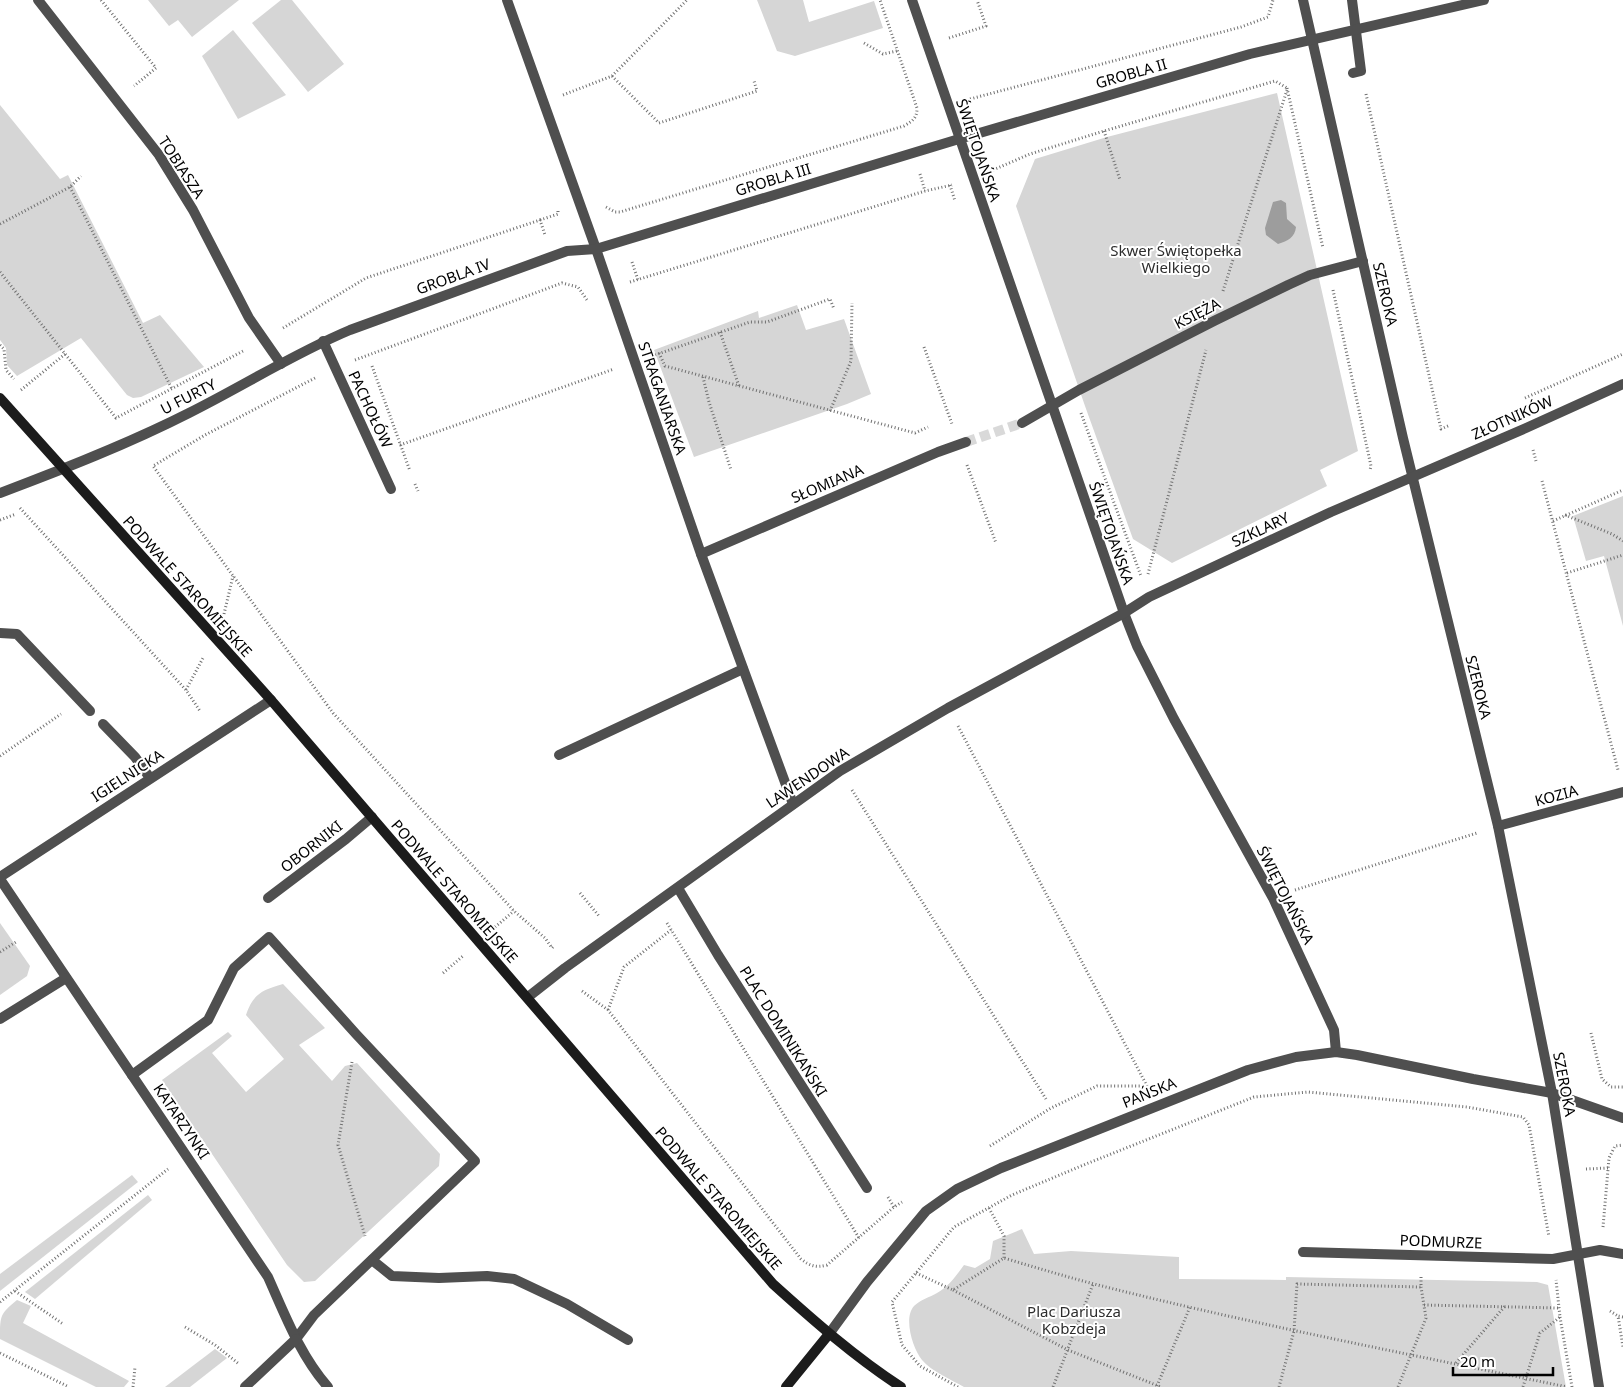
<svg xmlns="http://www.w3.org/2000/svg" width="1623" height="1387" viewBox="0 0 1623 1387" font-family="'Noto Sans',sans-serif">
<rect width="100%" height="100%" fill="#fff"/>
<g fill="#d6d6d6">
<path d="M 148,0 L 239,0 L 192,37 L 178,20 L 169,26 Z"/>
<path d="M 281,0 L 292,0 L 344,64 L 308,92 L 252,23 Z"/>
<path d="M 757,0 L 803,0 L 809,22 L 874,1 L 883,28 L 795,56 L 777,51 Z"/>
<path d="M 233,30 L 286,95 L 238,119 L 202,56 Z"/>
<path d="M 1277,93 L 1358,451 L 1320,470 L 1327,486 L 1172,563 L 1133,539 L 1085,406 L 1016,206 L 1035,159 L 1107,137 Z"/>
<path d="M 0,105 L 60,179 L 68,175 L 143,323 L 160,315 L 204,367 L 141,397 L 133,398 L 127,395 L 81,338 L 17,376 L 7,365 L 6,348 L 0,340 Z"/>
<path d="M 797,305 L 806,330 L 844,319 L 871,394 L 847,404 L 694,457 L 654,350 L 758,311 L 759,318 Z"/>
<path d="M 1623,496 L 1623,626 L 1604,556 L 1586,561 L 1573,516 Z"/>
<path d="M 0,923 L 30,966 L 27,976 L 0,995 Z"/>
<path d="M 283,984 L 325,1028 L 299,1045 L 332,1081 L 345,1066 L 357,1063 L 440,1154 L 439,1166 L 315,1281 L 304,1282 L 287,1265 L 162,1080 L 228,1032 L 232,1036 L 212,1053 L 246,1092 L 284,1059 L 246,1015 C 253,994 262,990 283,984 Z"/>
<path d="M 132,1175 L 138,1182 L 0,1291 L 0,1274 Z"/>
<path d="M 148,1195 L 152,1200 L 35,1299 L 25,1292 Z"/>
<path d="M 1022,1229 L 1034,1254 L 1071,1251 L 1179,1257 L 1179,1279 L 1286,1280 L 1286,1277 L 1537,1282 L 1548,1285 L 1566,1387 L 964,1387 C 952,1380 931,1371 922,1360 C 913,1349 903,1318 914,1306 C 920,1300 930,1297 937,1293 C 949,1286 956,1276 964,1265 L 975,1268 L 990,1259 L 993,1241 Z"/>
<path d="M 17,1300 L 31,1306 L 23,1323 L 129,1381 L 124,1387 L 96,1387 L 0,1339 C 0,1315 0,1314 17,1300 Z"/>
<path d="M 215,1349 L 227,1358 L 190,1387 L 165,1387 Z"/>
</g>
<path fill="#9d9d9d" d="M 1281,200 L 1286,203 L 1287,219 L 1296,227 C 1295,237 1288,241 1278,244 L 1266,235 L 1265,228 L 1273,202 Z"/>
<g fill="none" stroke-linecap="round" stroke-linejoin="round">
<path stroke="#d9d9d9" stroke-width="10" stroke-dasharray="10 5" stroke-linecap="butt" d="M 966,442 L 1022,423"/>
<g stroke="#717171" stroke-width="3" stroke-dasharray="1 2.5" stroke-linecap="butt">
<path d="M 101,0 L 156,68 L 134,86"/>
<path d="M 949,38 L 986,26 L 977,0"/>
<path d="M 864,43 L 883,54 L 897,51"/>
<path d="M 612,76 L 659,123 L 757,91 L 754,81"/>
<path d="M 1287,88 L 1323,248"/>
<path d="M 1366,94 L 1441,429 L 1450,425"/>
<path d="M 563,95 L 612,76 L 687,0"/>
<path d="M 970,99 L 1241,27 L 1268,17 L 1273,0"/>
<path d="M 1104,131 L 1120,180"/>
<path d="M 993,170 L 1030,154 L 1104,131 L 1275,81 L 1287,88"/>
<path d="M 920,174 L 925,191"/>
<path d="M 950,185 L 955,201"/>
<path d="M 70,187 L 172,389"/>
<path d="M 606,207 L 615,212 L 620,212 L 904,126 C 912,121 917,119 917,108 L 880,0"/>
<path d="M 540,220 L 558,214 L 558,211"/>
<path d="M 0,224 L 70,187 L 81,176"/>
<path d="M 632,262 L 638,280"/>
<path d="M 0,272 L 116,418 L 245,350"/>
<path d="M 630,282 L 925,191 L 952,185"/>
<path d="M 1333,290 L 1371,466 L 1370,470"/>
<path d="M 1223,291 L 1287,90"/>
<path d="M 283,328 L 366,278 L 540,220 L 545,235"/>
<path d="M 720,332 L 739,386"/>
<path d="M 0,345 L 4,349 L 6,370 L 14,379"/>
<path d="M 924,347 L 952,424"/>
<path d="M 659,353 L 665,366 L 915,433 L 928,427"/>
<path d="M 655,355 L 750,322 L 767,322 L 830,299 L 834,309"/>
<path d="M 355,360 L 562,283 L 578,287 L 587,300"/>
<path d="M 372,366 L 410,471"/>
<path d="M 703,377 L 709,402 L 731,470"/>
<path d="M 315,378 L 205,435 L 153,466 L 333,713 L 514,911 L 545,938 L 552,948 L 553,947"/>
<path d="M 21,390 L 65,354"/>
<path d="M 1525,398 L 1623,354"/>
<path d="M 830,411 L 851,361 L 852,303"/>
<path d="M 1081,413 L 1141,576"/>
<path d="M 400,445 L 614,369"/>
<path d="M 1533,450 L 1536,461"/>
<path d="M 967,465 L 996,543"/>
<path d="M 1542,481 L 1618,770"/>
<path d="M 415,484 L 418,491"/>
<path d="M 20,508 L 186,690 L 200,711"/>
<path d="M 1565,515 L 1612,534 L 1623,541"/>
<path d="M 0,520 L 16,514"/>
<path d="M 1553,521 L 1623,490"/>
<path d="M 1567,573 L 1623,555"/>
<path d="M 1148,574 L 1206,350"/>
<path d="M 224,614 L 233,576"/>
<path d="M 186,690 L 203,658"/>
<path d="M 958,726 L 1147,1086"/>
<path d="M 0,756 L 61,714"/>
<path d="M 852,790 L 1046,1099"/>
<path d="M 1295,890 L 1477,833"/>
<path d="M 580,893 L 599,916"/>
<path d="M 667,923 L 859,1238"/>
<path d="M 495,927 L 514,911"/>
<path d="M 0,952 L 16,942"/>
<path d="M 443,973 L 463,956"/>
<path d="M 582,991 L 608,1010 L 801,1259 C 810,1266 816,1268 827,1265 L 894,1207 L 902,1202"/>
<path d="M 608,1010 L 624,967 L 671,930"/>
<path d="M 1591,1033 L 1602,1079 L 1611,1087 L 1623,1087"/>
<path d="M 352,1062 L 338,1145 L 365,1236"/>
<path d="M 990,1146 L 1051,1108 L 1097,1086 L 1143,1086"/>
<path d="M 1586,1169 L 1608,1168"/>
<path d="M 888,1197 L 894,1207"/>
<path d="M 989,1208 L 1004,1236 L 1004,1258"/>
<path d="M 1603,1227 L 1609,1158 L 1615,1146 L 1623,1145"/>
<path d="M 916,1273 L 953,1290 L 1004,1258 C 1034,1267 1064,1276 1094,1284 C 1251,1324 1409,1354 1567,1387"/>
<path d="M 953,1290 L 1068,1350 L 1161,1387"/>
<path d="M 15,1291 L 63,1324"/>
<path d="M 0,1302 L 168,1169"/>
<path d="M 1424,1305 L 1559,1308"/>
<path d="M 1610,1311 L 1618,1316"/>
<path d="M 1560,1317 L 1572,1387"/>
<path d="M 1623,1317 L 1618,1316 L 1623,1347"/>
<path d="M 185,1327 L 215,1345 L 239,1364"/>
<path d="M 0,1353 L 69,1387"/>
<path d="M 1456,1363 L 1505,1306"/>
<path d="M 1157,1386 L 1190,1307"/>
<path d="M 133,1387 L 135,1367"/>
<path d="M 958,1387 L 920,1366 L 902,1345 L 892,1302 L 954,1227 L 1012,1195 L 1086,1164 L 1254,1097 L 1308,1092 L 1467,1107 L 1523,1117 L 1529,1125 L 1549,1237"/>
<path d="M 1053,1387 L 1093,1284"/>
<path d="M 1279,1387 L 1294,1331 L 1297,1284 L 1421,1287 L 1421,1276"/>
<path d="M 1398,1387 L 1426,1318 L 1421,1287"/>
<path d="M 1523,1387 L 1540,1333 L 1560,1317 L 1556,1280"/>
</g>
<g stroke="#4f4f4f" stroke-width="10">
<path d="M 0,633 L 17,634 L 90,711"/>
<path d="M 103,724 L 135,757 L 150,778"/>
<path d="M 559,755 L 743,669"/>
<path d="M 678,888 L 718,955 L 867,1188"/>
<path d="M 268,898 L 346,839 L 372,817"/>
<path d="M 132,1075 L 208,1020 L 234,968 L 269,937 L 356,1034 L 475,1161 L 314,1315 L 296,1339"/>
<path d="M 372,1260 L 392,1276 L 439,1278 L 487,1276 L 514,1279 L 567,1304 L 628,1340"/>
</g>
<g stroke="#4f4f4f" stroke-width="10">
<path d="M 38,0 L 159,155 L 193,210 L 249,318 L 281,364"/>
<path d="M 507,0 L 596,249 L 701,554 L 793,804"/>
<path d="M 912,0 L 1124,613 L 1137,646 L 1174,719 L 1273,898 L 1334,1030 L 1336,1052"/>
<path d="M 1303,0 L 1403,438 L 1498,826 L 1552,1093 L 1599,1387"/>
<path d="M 1352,0 L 1361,71 L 1353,73"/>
<path d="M 323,341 L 391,489"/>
<path d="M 1022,423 L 1079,390 L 1214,321 L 1288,285 L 1310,275 L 1363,261"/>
<path d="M 0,493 C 64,469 128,444 189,413 C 243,386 295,353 350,330 L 567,251 L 596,249 L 959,139 L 1250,54 L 1484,0"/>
<path d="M 701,554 L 938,452 L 966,442"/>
<path d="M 1498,826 L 1623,792"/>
<path d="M 0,877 L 271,700"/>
<path d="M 0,879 L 268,1277 C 285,1315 300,1355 328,1387"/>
<path d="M 528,997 L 565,968 L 840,771 L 948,708 L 1124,613 L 1149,597 L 1331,512 L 1526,428 L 1623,384"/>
<path d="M 0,1019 L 66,978"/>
<path d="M 1303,1252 L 1553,1259 L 1600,1250 L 1623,1254"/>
<path d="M 829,1334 L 867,1282 L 926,1211 L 957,1189 L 1001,1168 L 1248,1070 L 1296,1057 L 1336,1052 L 1357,1055 L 1473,1079 L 1552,1093 L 1623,1118"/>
<path d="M 245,1387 L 296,1339"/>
</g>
<g stroke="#1c1c1c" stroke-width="10">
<path d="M 0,398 L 271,700 L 773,1284 C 814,1321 855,1357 901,1387"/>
<path d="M 786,1387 L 829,1334"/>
</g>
</g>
<g text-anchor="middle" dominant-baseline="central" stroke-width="4" stroke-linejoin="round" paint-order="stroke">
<g font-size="15" fill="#000" stroke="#fff">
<text transform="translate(1131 73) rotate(-16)">GROBLA II</text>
<text transform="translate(979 150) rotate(71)">ŚWIĘTOJAŃSKA</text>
<text transform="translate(182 167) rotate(57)">TOBIASZA</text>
<text transform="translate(773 179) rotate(-17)">GROBLA III</text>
<text transform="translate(453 276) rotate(-20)">GROBLA IV</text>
<text transform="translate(1386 294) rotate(77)">SZEROKA</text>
<text transform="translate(1197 313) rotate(-27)">KSIĘŻA</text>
<text transform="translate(188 396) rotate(-27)">U FURTY</text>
<text transform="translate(663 398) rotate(71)">STRAGANIARSKA</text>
<text transform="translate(371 409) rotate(65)">PACHOŁÓW</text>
<text transform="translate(1512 417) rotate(-24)">ZŁOTNIKÓW</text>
<text transform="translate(827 483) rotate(-23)">SŁOMIANA</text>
<text transform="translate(1260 529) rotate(-25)">SZKLARY</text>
<text transform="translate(1112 533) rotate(71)">ŚWIĘTOJAŃSKA</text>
<text transform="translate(188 586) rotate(48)">PODWALE STAROMIEJSKIE</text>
<text transform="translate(1479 687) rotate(76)">SZEROKA</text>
<text transform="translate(127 775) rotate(-33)">IGIELNICKA</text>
<text transform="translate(807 777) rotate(-34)">LAWENDOWA</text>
<text transform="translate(1556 795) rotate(-15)">KOZIA</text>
<text transform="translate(311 846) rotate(-38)">OBORNIKI</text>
<text transform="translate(455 891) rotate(49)">PODWALE STAROMIEJSKIE</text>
<text transform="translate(1286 895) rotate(63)">ŚWIĘTOJAŃSKA</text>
<text transform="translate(784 1031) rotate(58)">PLAC DOMINIKAŃSKI</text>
<text transform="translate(1565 1084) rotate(79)">SZEROKA</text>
<text transform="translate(1149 1092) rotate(-22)">PAŃSKA</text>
<text transform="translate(182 1121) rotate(56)">KATARZYNKI</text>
<text transform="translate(719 1198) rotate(49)">PODWALE STAROMIEJSKIE</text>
<text transform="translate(1441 1241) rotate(2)">PODMURZE</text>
</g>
<g font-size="15" fill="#2d2d2d" stroke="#fff">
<text x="1176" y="250">Skwer Świętopełka<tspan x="1176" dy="17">Wielkiego</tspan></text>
<text x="1074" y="1311">Plac Dariusza<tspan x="1074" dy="17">Kobzdeja</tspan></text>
</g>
</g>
<path d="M1453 1367v8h100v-8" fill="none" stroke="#000000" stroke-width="2.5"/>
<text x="1460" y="1367" font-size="15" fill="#000000" stroke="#ffffff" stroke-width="4" paint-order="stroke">20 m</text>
</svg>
